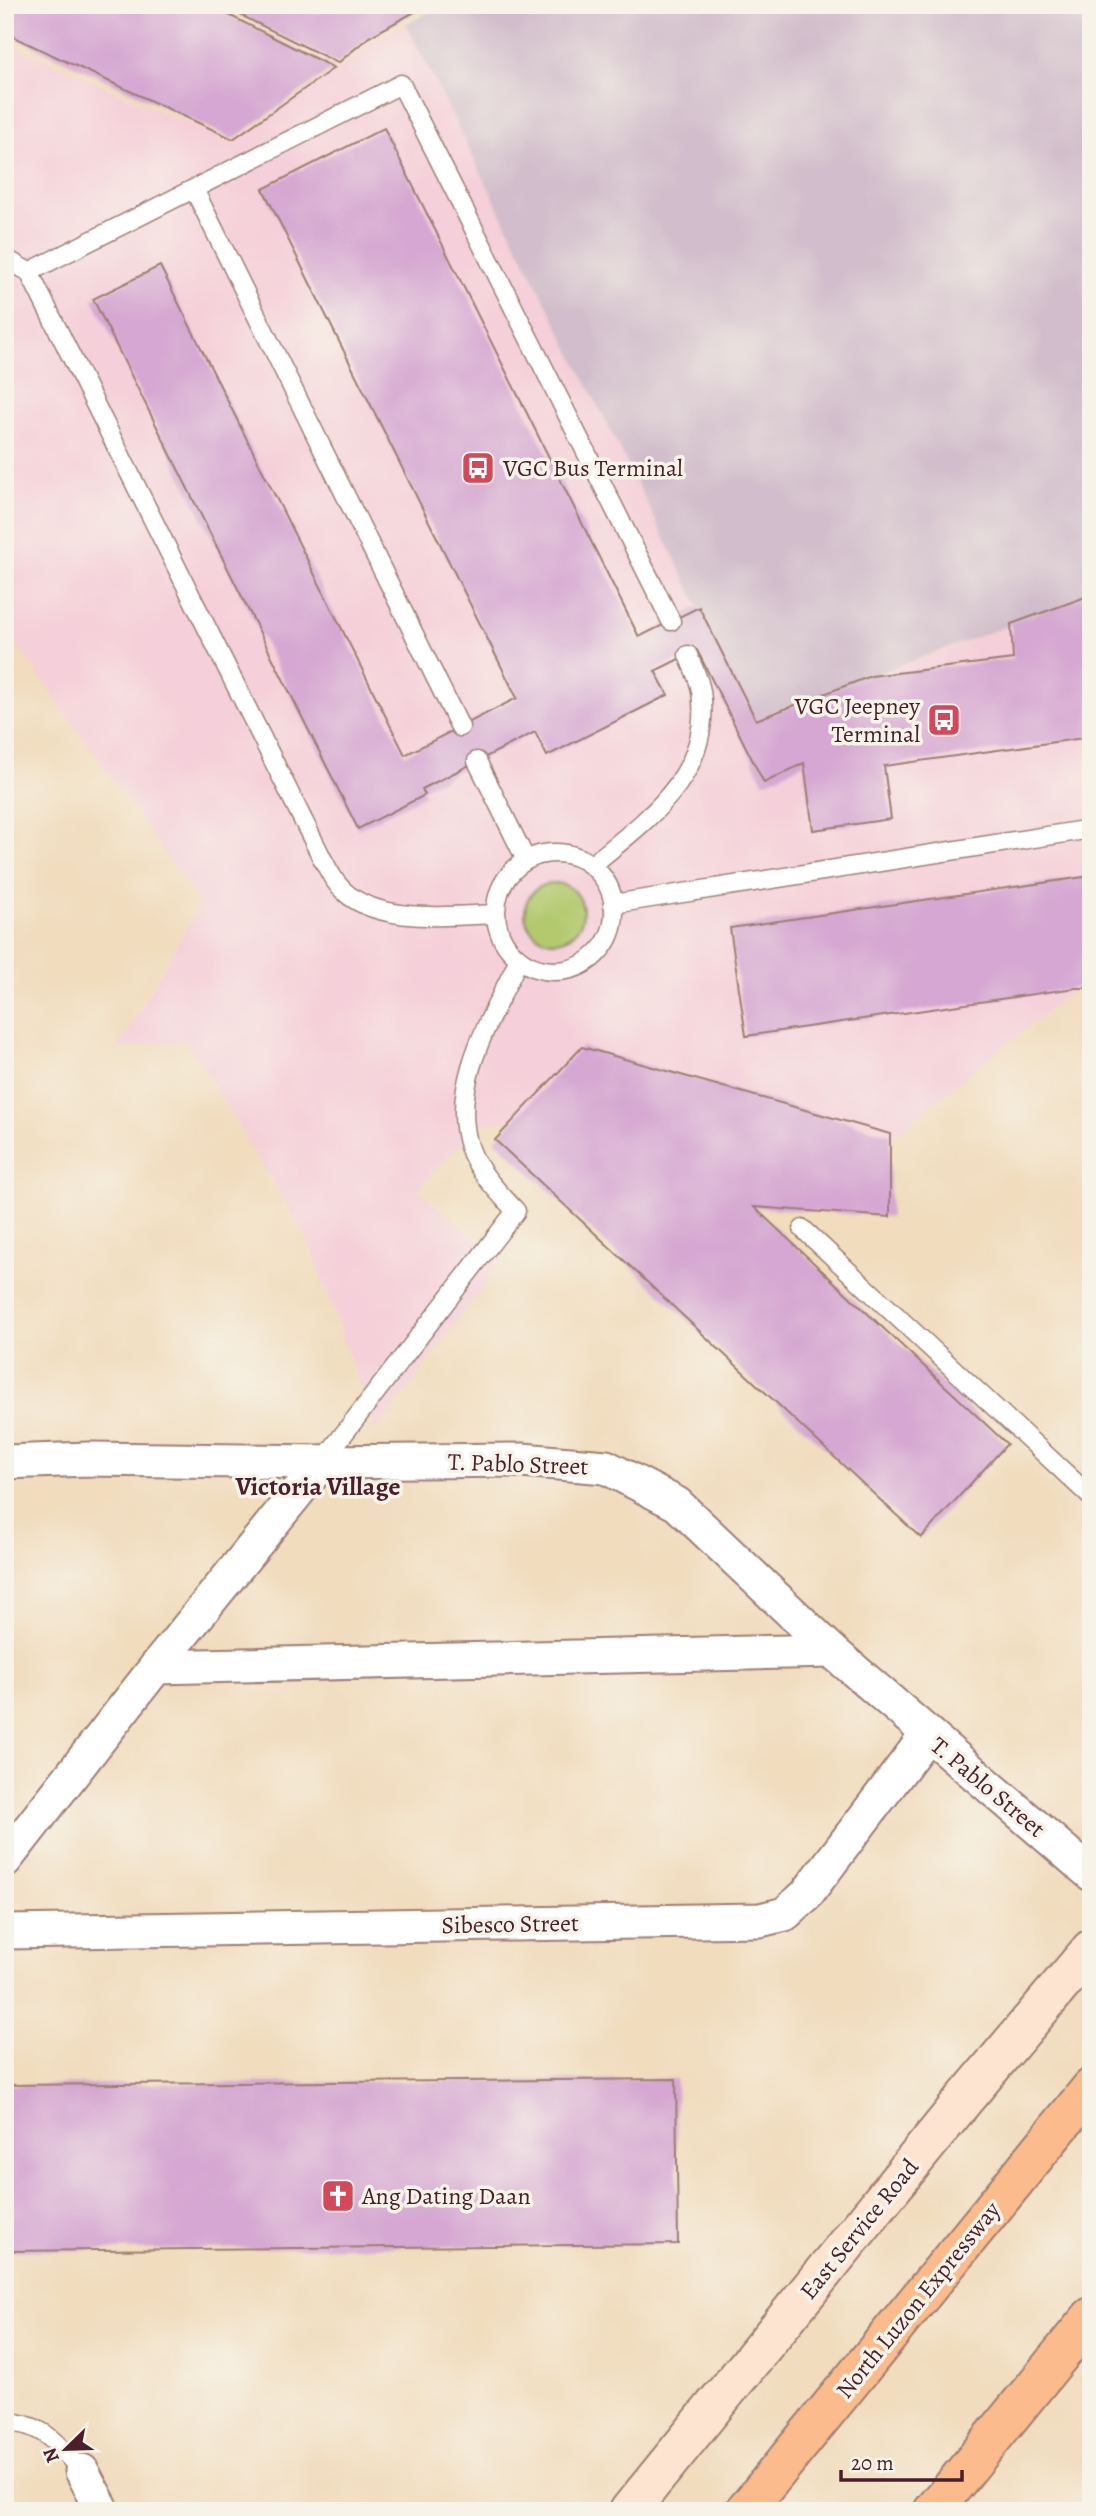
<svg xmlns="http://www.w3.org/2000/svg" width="1096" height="2516" viewBox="0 0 1096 2516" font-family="Alegreya,serif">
<rect width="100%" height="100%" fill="#f7f3e8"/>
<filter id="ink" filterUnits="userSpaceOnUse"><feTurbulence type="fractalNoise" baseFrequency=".0143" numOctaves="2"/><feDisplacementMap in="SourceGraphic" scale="14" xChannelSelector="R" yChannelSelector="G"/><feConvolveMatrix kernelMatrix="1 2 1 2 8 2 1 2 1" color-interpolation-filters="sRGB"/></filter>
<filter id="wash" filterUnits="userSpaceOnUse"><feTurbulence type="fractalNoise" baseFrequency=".00686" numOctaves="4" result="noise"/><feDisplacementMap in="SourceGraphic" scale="28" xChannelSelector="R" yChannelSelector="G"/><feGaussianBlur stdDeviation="1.57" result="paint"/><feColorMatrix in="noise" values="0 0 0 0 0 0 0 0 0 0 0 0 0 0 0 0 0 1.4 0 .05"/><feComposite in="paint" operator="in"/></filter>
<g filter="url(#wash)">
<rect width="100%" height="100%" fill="#f1dcbd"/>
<path fill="#f5cfd9" d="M 406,24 L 756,720 L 1091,595 L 1091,988 L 1075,989 L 867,1157 L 568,1105 L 478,1126 L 417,1189 L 501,1261 L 376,1432 L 309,1242 L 185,1039 L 118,1049 L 200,904 L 5,627 L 5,42 L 232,143 L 344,65 L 374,39 Z"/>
<path fill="#d1bdcb" d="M 443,5 L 553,5 L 577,11 L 587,5 L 1091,5 L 1091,595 L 795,704 L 756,720 L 406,24 Z"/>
<circle fill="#b2c96e" stroke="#7e744c" stroke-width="2" cx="554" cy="912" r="29"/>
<g id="blocks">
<g fill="#d5a7d2">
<path d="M 5,5 L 219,5 L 217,9 L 334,68 L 233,139 L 5,33 Z"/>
<path d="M 229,5 L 427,5 L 369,37 L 338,63 L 228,9 Z"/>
<path d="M 384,128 L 639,637 L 699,607 L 756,720 L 871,676 L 1013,659 L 1011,624 L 1091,595 L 1091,737 L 884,766 L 891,819 L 813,830 L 804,763 L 764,783 L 697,650 L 655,671 L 668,695 L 547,756 L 535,732 L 422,789 L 425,795 L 358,829 L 93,299 L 160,266 L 405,755 L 517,698 L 263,189 Z"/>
<path d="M 1091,876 L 1091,988 L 1075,988 L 746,1036 L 730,928 Z"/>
<path d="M 582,1047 L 890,1134 L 890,1217 L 754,1207 L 1007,1444 L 921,1538 L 495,1140 Z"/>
<path d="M 676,2079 L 678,2244 L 5,2251 L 5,2085 Z"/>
</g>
</g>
</g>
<g filter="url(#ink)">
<use href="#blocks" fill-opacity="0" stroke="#9e7e74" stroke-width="2"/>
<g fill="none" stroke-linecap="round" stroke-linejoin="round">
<defs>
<g id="service">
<path d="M 194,189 L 460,727"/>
<path d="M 5,258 L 29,272 L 322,858 C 327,867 332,878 339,886 C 371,925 451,916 495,914"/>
<path d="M 29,272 L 401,84 L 671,621"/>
<path d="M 477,761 L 526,860"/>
<circle cx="555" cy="912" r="59"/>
<path d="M 592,865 C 649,818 713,774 701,691 C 699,678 692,666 688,655"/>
<path d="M 613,904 L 1091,829"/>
<path d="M 803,1229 L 1091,1497"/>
<path d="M 322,1462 L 516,1211 C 499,1193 477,1171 469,1146 C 449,1082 493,1016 519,959"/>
<path d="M 5,2422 C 45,2423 57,2445 82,2471"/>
</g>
<g id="minor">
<path d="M 5,1462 L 89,1459 L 322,1462 L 522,1460 L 606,1467 L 677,1504 L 832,1651 L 1091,1874"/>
<path d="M 156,1667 L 832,1651"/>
<path d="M 5,1860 L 156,1667 L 322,1462"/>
<path d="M 5,1932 L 760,1920 L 785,1914 L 806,1895 L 927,1735"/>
<path d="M 82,2471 L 103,2511"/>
</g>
<path id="secondary" d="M 629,2511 L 962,2102 L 1091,1949"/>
<g id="motorway">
<path d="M 745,2511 L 1091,2088"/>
<path d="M 933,2511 L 1091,2317"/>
</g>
</defs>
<use href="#service" stroke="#9e7e74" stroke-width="21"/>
<use href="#minor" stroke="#9e7e74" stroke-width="37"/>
<use href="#secondary" stroke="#9e7e74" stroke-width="42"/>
<use href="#motorway" stroke="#9e7e74" stroke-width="42"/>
<use href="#service" stroke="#fff" stroke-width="18"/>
<use href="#minor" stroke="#fff" stroke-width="33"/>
<use href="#secondary" stroke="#fde4d1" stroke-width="38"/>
<use href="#motorway" stroke="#fbbb8c" stroke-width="38"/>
</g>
</g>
<defs>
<symbol id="bus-square" viewBox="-11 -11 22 22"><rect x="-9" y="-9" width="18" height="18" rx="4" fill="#d1495b" stroke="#f7f3e8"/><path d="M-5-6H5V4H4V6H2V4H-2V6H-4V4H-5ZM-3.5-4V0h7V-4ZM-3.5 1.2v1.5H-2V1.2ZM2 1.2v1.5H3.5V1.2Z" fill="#fff"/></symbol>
<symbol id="church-square" viewBox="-11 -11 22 22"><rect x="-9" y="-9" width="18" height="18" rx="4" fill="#d1495b" stroke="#f7f3e8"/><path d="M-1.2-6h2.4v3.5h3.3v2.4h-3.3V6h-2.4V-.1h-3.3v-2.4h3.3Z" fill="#fff"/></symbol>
</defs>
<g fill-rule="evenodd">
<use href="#bus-square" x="459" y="449" width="38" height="38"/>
<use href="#bus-square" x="925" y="701" width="38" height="38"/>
<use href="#church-square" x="319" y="2177" width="38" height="38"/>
</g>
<g text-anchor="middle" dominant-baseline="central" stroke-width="7" stroke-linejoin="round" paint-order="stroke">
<g font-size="24" fill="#4a1f2b" stroke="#f7f3e8" text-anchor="start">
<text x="503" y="468">VGC Bus Terminal</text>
<text x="920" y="706" text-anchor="end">VGC Jeepney<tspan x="920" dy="28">Terminal</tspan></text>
<text x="362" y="2196">Ang Dating Daan</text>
</g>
<g font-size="24" fill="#4a1f2b" stroke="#f7f3e8">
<text transform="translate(518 1464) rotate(2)">T. Pablo Street</text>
<text transform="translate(988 1787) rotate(40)">T. Pablo Street</text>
<text transform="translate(510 1924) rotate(-1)">Sibesco Street</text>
<text transform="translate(859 2229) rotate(-51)">East Service Road</text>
<text transform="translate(918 2300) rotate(-51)">North Luzon Expressway</text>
</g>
<g font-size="26" font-weight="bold" fill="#4a1f2b" stroke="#f7f3e8">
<text x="318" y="1486">Victoria Village</text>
</g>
</g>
<rect width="1096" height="2516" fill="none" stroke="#f7f3e8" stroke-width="28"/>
<g transform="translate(66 2449) rotate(247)" stroke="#f7f3e8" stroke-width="5" paint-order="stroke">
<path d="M0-5L12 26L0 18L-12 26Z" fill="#4a1f2b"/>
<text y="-10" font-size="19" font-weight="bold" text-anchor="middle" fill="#4a1f2b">N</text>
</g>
<path d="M841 2470v10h121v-10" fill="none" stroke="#4a1f2b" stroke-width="3.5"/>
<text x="851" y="2470" font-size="21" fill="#4a1f2b" stroke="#f7f3e8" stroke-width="5" paint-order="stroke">20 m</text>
</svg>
